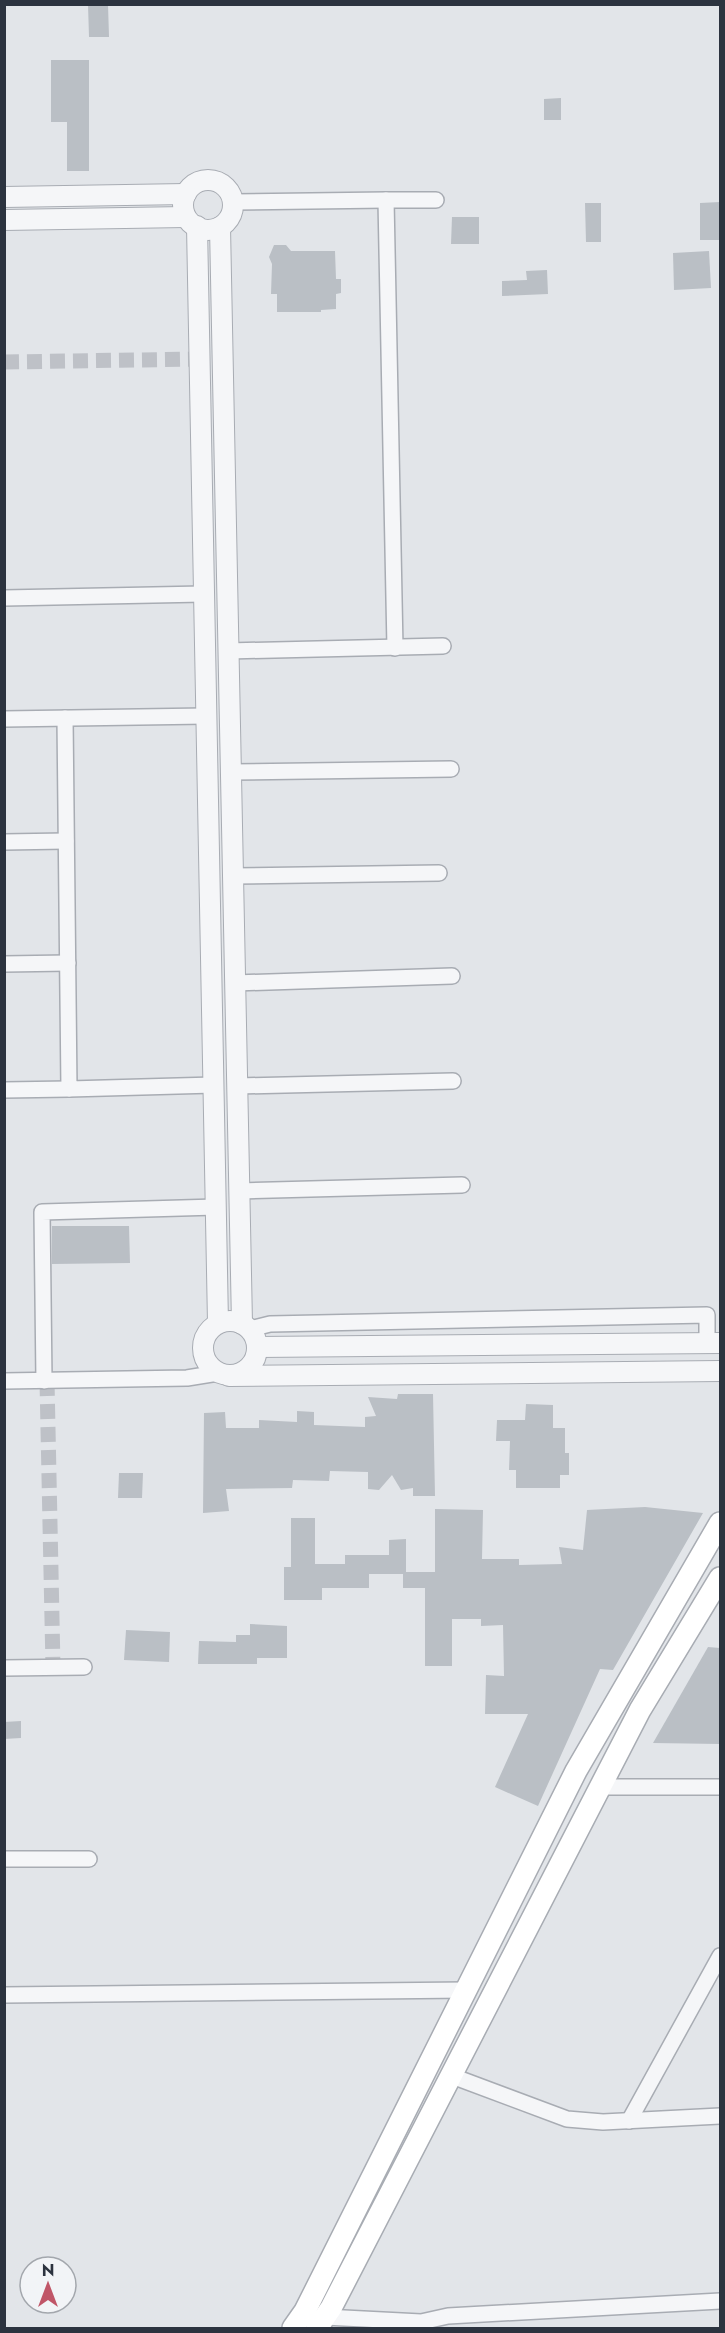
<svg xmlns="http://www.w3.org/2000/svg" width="725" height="2333" viewBox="0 0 725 2333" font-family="Jost,sans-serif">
<rect width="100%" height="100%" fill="#e2e5e9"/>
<g fill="#babfc5">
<path d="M 88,4 L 108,4 L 109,37 L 89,37 Z"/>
<path d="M 51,60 L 89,60 L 89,171 L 67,171 L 67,122 L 51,122 Z"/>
<path d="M 561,98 L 561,120 L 544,120 L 544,99 Z"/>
<path d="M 720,202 L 720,240 L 700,240 L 700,203 Z"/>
<path d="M 585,203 L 601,203 L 601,242 L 586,242 Z"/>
<path d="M 452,217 L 479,217 L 479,244 L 451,244 Z"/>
<path d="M 274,245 L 286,245 L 291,251 L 335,251 L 336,279 L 341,279 L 341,293 L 336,294 L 336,309 L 321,310 L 321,312 L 277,312 L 277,294 L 271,294 L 272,264 L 269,257 Z"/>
<path d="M 709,251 L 711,288 L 674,290 L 673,253 Z"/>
<path d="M 547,270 L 548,294 L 502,296 L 502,281 L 527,280 L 526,271 Z"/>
<path d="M 52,1226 L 129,1226 L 130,1263 L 52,1264 Z"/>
<path d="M 398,1394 L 433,1394 L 435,1496 L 413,1496 L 413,1488 L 401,1490 L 392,1475 L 379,1490 L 368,1489 L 368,1472 L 330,1471 L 329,1481 L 293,1480 L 292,1488 L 226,1489 L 229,1511 L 203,1513 L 204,1413 L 225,1412 L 226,1428 L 259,1428 L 259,1420 L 297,1422 L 297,1411 L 314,1412 L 314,1425 L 365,1427 L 365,1417 L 376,1416 L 368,1397 L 397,1399 Z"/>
<path d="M 526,1404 L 553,1405 L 553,1428 L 565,1428 L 565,1453 L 569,1453 L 569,1475 L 560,1475 L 560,1488 L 516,1488 L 516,1470 L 509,1470 L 510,1441 L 496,1441 L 497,1420 L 525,1420 Z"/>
<path d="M 119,1473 L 143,1473 L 142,1498 L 118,1498 Z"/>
<path d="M 645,1507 L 703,1513 L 613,1670 L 600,1669 L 538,1806 L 495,1787 L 528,1714 L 485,1714 L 486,1675 L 504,1676 L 503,1625 L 481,1626 L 481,1619 L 452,1619 L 452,1666 L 425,1666 L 425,1588 L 403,1588 L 403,1574 L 369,1574 L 369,1588 L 322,1588 L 322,1600 L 284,1600 L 284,1567 L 291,1567 L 291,1518 L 315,1518 L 315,1564 L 345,1564 L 345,1555 L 389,1555 L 389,1540 L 406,1539 L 406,1572 L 435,1572 L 435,1509 L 483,1510 L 482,1559 L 519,1559 L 519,1565 L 562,1564 L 559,1547 L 583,1550 L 587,1510 Z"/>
<path d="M 250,1624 L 287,1626 L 287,1658 L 257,1658 L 257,1664 L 198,1664 L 199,1641 L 236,1642 L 236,1635 L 250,1635 Z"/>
<path d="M 126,1630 L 170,1632 L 169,1662 L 124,1660 Z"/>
<path d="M 708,1647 L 720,1648 L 720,1744 L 653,1743 Z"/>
<path d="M 21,1721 L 21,1738 L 4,1739 L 4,1722 Z"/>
</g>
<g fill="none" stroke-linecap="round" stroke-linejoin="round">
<g stroke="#bec1c7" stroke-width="15" stroke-dasharray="15 8" stroke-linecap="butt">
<path d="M 4,362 L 199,359"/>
<path d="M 47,1381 L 53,1667"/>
</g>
<defs>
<g id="minor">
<path d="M 233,202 L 386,200"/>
<path d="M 4,598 L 203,594"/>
<path d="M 395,648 L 386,200 L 436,200"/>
<path d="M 228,651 L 443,646"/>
<path d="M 65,718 L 69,1089 L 214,1085"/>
<path d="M 4,719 L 206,716"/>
<path d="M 231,772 L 451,769"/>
<path d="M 4,842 L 66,841"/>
<path d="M 233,876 L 439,873"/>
<path d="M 4,964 L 68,963"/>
<path d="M 235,983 L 452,976"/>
<path d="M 238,1086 L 453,1081"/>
<path d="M 4,1090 L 69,1089"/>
<path d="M 240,1191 L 462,1185"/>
<path d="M 250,1329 L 270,1324 L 707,1315 L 707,1343"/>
<path d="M 4,1381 L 187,1378 L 218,1373"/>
<path d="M 44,1381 L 42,1212 L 216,1207"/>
<path d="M 4,1668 L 84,1667"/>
<path d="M 600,1787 L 720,1787"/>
<path d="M 4,1859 L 89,1859"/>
<path d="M 4,1995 L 466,1990"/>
<path d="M 452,2076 L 567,2119 L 603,2122 L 720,2116"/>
<path d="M 629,2121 L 720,1956"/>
<path d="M 325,2317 L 421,2322 L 448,2316 L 720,2301"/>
</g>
<g id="tertiary">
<circle cx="208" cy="205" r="25"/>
<path d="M 4,197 L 186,194"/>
<path d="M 4,220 L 185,217"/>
<path d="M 197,226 L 218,1323"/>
<path d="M 220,227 L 242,1324"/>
<circle cx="230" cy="1348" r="27"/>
<path d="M 258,1347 L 720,1343"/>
<path d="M 229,1376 L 720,1371"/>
</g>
<g id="secondary">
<path d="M 293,2328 L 305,2311 L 576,1771 L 720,1523"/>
<path d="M 317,2328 L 331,2308 L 640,1710 L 720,1578"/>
</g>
</defs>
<use href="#minor" stroke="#a8acb3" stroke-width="18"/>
<use href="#tertiary" stroke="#a8acb3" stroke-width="22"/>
<use href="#secondary" stroke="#a8acb3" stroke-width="24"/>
<use href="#minor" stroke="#f5f6f8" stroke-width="15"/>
<use href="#tertiary" stroke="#f5f6f8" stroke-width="20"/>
<use href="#secondary" stroke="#fff" stroke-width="21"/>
</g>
<rect width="725" height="2333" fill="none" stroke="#2c333f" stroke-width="12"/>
<g transform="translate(48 2285)"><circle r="28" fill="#f2f4f7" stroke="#a3a7ad" stroke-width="1.5"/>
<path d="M0-4.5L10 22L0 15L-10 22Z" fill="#c05668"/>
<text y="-9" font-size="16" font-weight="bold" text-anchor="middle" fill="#2c333f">N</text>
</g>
</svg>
